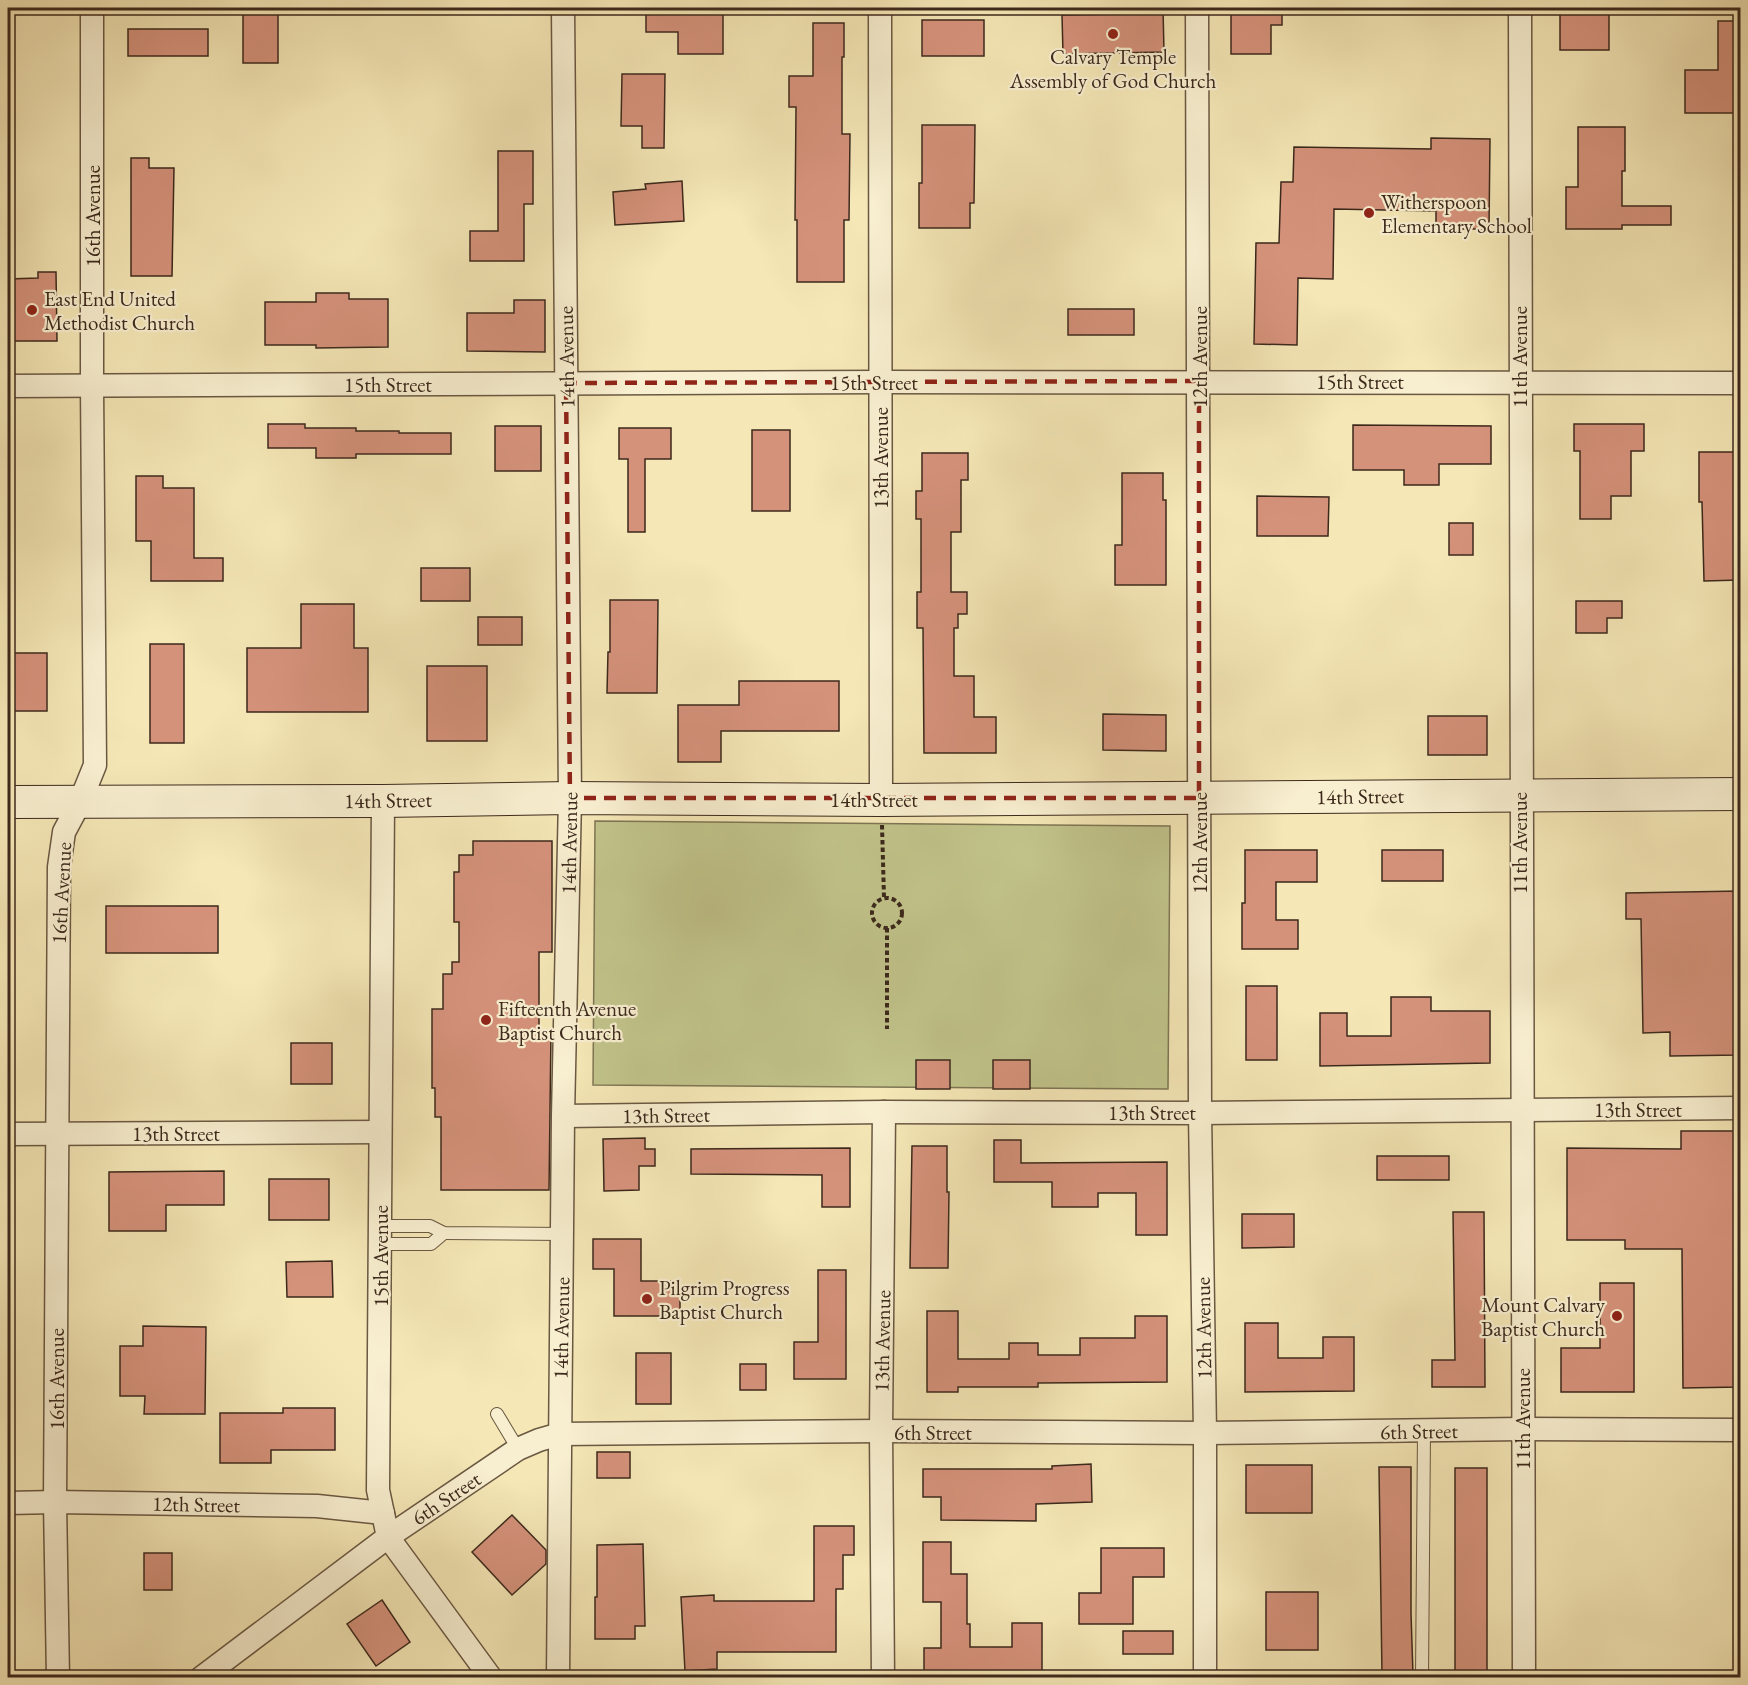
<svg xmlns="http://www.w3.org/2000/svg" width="1748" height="1685" viewBox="0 0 1748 1685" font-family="'EB Garamond',serif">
<rect width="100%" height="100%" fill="#f5e7b6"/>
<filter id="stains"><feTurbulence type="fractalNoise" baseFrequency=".00333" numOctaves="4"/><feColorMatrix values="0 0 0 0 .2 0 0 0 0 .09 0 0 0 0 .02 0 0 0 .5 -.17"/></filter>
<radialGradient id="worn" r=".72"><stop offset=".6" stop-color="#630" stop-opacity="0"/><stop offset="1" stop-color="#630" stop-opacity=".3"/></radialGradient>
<path fill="#c1c48b" stroke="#7e7654" stroke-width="1.5" d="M 595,821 L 1170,826 L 1168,1089 L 593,1085 Z"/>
<g fill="#d5927b" stroke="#3c291c" stroke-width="1.5">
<rect x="243" y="8" width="35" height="55"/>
<path d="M 678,8 L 723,8 L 723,54 L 678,54 L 678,32 L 646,32 L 646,13 L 678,13 Z"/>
<path d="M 1123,8 L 1163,8 L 1164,52 L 1063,54 L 1062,15 L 1123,14 Z"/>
<path d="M 1231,8 L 1282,8 L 1282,25 L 1271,25 L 1271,54 L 1231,54 Z"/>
<rect x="1560" y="8" width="49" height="42"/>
<rect x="922" y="20" width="62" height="36"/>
<path d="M 1718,21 L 1740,21 L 1740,113 L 1685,113 L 1685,70 L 1718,70 Z"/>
<path d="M 813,23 L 844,23 L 844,57 L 842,57 L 842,134 L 850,134 L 849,220 L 844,220 L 844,282 L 797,282 L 797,220 L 795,220 L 796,107 L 789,107 L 789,76 L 813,76 Z"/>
<rect x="128" y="29" width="80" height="27"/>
<path d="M 622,74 L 665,74 L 664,148 L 642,148 L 642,126 L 621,126 Z"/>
<path d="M 922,125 L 975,125 L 974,203 L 970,203 L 970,228 L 919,228 L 919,183 L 922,183 Z"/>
<path d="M 1578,127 L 1625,127 L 1625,171 L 1622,171 L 1622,206 L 1671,206 L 1671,225 L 1622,225 L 1622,229 L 1566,229 L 1566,187 L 1578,187 Z"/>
<path d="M 1431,138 L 1490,139 L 1489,229 L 1436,229 L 1436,211 L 1334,209 L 1333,279 L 1298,278 L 1297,345 L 1254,344 L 1256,243 L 1279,243 L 1281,182 L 1293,182 L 1294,147 L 1431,149 Z"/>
<path d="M 498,151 L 533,151 L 533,204 L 524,204 L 524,261 L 470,261 L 470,231 L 498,231 Z"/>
<path d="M 131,158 L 149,158 L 149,168 L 174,168 L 172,276 L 131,276 Z"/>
<path d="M 682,181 L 684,221 L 615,225 L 613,192 L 646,189 L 645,184 Z"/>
<path d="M 38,272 L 56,272 L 57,341 L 8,341 L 8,279 L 38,278 Z"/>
<path d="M 316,293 L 349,293 L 349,299 L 388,299 L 388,347 L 316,348 L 316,345 L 265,345 L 265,302 L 316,302 Z"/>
<path d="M 514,300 L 545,300 L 545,352 L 467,351 L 467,313 L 514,313 Z"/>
<rect x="1068" y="309" width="66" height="26"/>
<path d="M 268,424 L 305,424 L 305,428 L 356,428 L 356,431 L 399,431 L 399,433 L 451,433 L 451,454 L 356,454 L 356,458 L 316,458 L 316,448 L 268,448 Z"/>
<path d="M 1574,424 L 1644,424 L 1644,451 L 1631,451 L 1631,496 L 1611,496 L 1611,519 L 1580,519 L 1580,451 L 1574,451 Z"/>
<path d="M 1353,425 L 1491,426 L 1491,464 L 1439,464 L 1439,485 L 1404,485 L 1404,470 L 1353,470 Z"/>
<rect x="495" y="426" width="46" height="45"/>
<path d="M 619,428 L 671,428 L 671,459 L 645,459 L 645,532 L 628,532 L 628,459 L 619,459 Z"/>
<rect x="752" y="430" width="38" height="81"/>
<path d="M 1699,452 L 1740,452 L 1740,580 L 1704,581 L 1702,502 L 1699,502 Z"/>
<path d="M 922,453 L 968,453 L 968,480 L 961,480 L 961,532 L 951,532 L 951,592 L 967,592 L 967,614 L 958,614 L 958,628 L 954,628 L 954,676 L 974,676 L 974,717 L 996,717 L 996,753 L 924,753 L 923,628 L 917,628 L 917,592 L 921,592 L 921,519 L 916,519 L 916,491 L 922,491 Z"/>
<path d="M 1122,473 L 1163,473 L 1163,500 L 1166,500 L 1166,585 L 1115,585 L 1115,545 L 1122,545 Z"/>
<path d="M 136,476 L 163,476 L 163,488 L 194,488 L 194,558 L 223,558 L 223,581 L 151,581 L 151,541 L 136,541 Z"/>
<path d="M 1257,496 L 1329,497 L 1328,536 L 1257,536 Z"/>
<rect x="1449" y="523" width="24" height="32"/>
<rect x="421" y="568" width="49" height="33"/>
<path d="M 610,600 L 658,600 L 657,693 L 607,693 L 608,652 L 610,652 Z"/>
<path d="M 1576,601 L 1622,601 L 1622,618 L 1607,618 L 1607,633 L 1576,633 Z"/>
<path d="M 301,604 L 354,604 L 354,648 L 368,648 L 368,712 L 247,712 L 247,648 L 301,648 Z"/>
<rect x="478" y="617" width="44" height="28"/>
<rect x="150" y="644" width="34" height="99"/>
<rect x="8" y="653" width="39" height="58"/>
<rect x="427" y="666" width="60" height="75"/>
<path d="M 739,681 L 839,681 L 839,731 L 721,731 L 721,762 L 678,762 L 678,705 L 739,705 Z"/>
<path d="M 1103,714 L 1166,715 L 1166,751 L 1103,750 Z"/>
<rect x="1428" y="716" width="59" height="39"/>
<path d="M 473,841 L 552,841 L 552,952 L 539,952 L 539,1031 L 551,1031 L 549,1190 L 441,1190 L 441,1117 L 435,1117 L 435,1088 L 432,1088 L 432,1009 L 443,1009 L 443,974 L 452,974 L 452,962 L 459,962 L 459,922 L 454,922 L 454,872 L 459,872 L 459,855 L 473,855 Z"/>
<path d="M 1245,850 L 1317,850 L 1317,882 L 1276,882 L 1276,920 L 1298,920 L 1298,949 L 1242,949 L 1242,903 L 1245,903 Z"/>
<rect x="1382" y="850" width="61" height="31"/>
<path d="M 1740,891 L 1740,1055 L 1670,1056 L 1670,1032 L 1643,1033 L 1641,919 L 1626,919 L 1626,893 Z"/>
<rect x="106" y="906" width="112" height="47"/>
<rect x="1246" y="986" width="31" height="74"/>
<path d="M 1391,997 L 1431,997 L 1431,1011 L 1490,1011 L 1490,1063 L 1320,1066 L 1320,1013 L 1347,1013 L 1347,1036 L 1391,1036 Z"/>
<rect x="291" y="1043" width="41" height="41"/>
<rect x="916" y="1060" width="34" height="29"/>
<rect x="993" y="1060" width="37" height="29"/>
<path d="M 1681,1131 L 1740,1131 L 1740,1387 L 1683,1388 L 1682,1249 L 1625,1249 L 1625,1240 L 1567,1240 L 1567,1148 L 1681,1149 Z"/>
<path d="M 645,1138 L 645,1149 L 655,1149 L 655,1166 L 639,1166 L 639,1190 L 604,1191 L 603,1139 Z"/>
<path d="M 994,1140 L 1021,1140 L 1021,1163 L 1167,1162 L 1167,1235 L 1136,1235 L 1136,1193 L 1098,1193 L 1098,1207 L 1052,1207 L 1052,1182 L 994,1182 Z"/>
<path d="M 912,1146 L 947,1146 L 947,1192 L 949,1192 L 948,1268 L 910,1268 Z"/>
<path d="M 850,1148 L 850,1207 L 822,1207 L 822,1175 L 691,1174 L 691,1149 Z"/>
<rect x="1377" y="1156" width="72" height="24"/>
<path d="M 224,1171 L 224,1205 L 166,1205 L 166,1231 L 109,1231 L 109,1172 Z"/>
<rect x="269" y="1179" width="60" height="41"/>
<path d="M 1453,1212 L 1484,1212 L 1485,1387 L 1432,1387 L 1432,1360 L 1455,1360 Z"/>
<path d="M 1242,1214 L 1294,1214 L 1294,1247 L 1242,1248 Z"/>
<path d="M 593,1239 L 641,1239 L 641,1281 L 680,1281 L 680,1316 L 614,1316 L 614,1269 L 593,1269 Z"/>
<path d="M 332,1261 L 333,1297 L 287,1297 L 286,1262 Z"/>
<path d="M 818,1270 L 846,1270 L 846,1379 L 794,1379 L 794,1342 L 818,1342 Z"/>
<path d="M 1600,1283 L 1634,1283 L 1634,1392 L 1561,1392 L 1561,1348 L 1600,1348 Z"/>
<path d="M 927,1311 L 958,1311 L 958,1359 L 1009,1359 L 1009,1343 L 1038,1343 L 1038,1355 L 1080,1355 L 1080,1338 L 1135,1338 L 1135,1316 L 1167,1316 L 1167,1382 L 1038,1383 L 1038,1387 L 958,1387 L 958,1392 L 927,1392 Z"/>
<path d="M 1245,1323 L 1278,1323 L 1278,1358 L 1323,1358 L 1323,1337 L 1354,1337 L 1354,1391 L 1245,1392 Z"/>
<path d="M 143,1326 L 206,1327 L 205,1414 L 144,1414 L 145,1396 L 120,1396 L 120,1346 L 143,1346 Z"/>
<rect x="636" y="1353" width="35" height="51"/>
<rect x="740" y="1364" width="26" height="26"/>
<path d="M 283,1408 L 335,1408 L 335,1450 L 271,1450 L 271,1463 L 220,1463 L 220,1413 L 283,1413 Z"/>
<rect x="597" y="1452" width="33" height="26"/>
<path d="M 1091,1464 L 1092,1502 L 1036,1504 L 1036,1521 L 941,1520 L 941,1497 L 923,1497 L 923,1469 L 1052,1469 L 1052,1466 Z"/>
<rect x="1246" y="1465" width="66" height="48"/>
<path d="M 1379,1467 L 1411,1467 L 1411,1613 L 1413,1675 L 1382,1676 Z"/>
<rect x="1455" y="1468" width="32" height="207"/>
<path d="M 512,1515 L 546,1550 L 546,1564 L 512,1595 L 472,1552 Z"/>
<path d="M 814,1526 L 854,1526 L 854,1555 L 843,1555 L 843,1589 L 836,1589 L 836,1652 L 717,1652 L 717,1669 L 685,1671 L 681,1597 L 714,1595 L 714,1601 L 814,1601 Z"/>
<path d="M 923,1542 L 951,1542 L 951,1574 L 967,1574 L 967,1624 L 970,1624 L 970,1647 L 1012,1647 L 1012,1623 L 1042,1623 L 1042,1676 L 924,1677 L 924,1648 L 941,1648 L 941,1602 L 923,1602 Z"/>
<path d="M 643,1544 L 645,1626 L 635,1626 L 635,1639 L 595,1639 L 595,1597 L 597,1597 L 597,1545 Z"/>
<path d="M 1101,1548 L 1164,1548 L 1164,1577 L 1133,1577 L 1133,1624 L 1079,1624 L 1079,1593 L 1101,1593 Z"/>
<rect x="144" y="1553" width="28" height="37"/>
<rect x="1266" y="1592" width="52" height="58"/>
<path d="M 382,1600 L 410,1642 L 376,1666 L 347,1624 Z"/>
<rect x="1123" y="1631" width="50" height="23"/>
</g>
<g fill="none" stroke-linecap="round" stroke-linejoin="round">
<defs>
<g id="lane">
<path d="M 380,1226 L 430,1226 L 444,1233 L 562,1234"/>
<path d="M 380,1244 L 431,1244 L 444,1233"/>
<path d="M 497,1414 L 518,1449"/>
<path d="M 1422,1678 L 1424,1431"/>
</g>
<g id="street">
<path d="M 880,8 L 881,800"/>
<path d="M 1197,8 L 1200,1113 L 1205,1433 L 1205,1678"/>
<path d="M 1520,8 C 1518,564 1519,1121 1524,1678"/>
<path d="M 8,386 L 880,382 L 1740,383"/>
<path d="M 383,801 L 378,1490 L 388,1537 L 491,1678"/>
<path d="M 563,1116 L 884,1112 L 1200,1113 L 1740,1108"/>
<path d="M 8,1134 L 380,1132"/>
<path d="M 8,1503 L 55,1502 L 317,1506 L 383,1513"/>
<path d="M 58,1678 L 55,1502 L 59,867 L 64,832 L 80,802 L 95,765 L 92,386 L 92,8"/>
<path d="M 201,1678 L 388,1537 L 518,1449 L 539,1440 L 560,1434 L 881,1431 L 1205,1433 L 1522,1429 L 1740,1430"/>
<path d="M 558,1678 L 563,1116 L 570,798 L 563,8"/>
<path d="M 883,1678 L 881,1431 L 884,1112"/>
</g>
<path id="secondary" d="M 8,802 L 383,801 L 570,798 L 881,800 L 1740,794"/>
</defs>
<use href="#lane" stroke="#6a5842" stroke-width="14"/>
<use href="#street" stroke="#6a5842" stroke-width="25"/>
<use href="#secondary" stroke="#3c291c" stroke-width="34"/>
<g stroke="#3c291c" stroke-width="4" stroke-dasharray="4.5 3" stroke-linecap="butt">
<path d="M 882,825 L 884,898"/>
<circle cx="887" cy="913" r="15"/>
<path d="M 887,928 L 887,1029"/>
</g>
<use href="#lane" stroke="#f8efd0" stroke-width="12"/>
<use href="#street" stroke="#f8efd0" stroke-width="22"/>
<use href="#secondary" stroke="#f8efd0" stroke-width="32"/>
</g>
<path fill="none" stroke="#8f2418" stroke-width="4.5" stroke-dasharray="12 8" stroke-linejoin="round" d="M 1199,381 L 1199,798 L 570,798 L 566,383 Z"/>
<g fill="#8f2418" stroke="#f8efd0" stroke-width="2">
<circle cx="1113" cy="34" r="6"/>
<circle cx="1369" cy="213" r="6"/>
<circle cx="32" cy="310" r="6"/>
<circle cx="486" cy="1020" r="6"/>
<circle cx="647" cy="1299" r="6"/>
<circle cx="1617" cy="1316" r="6"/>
</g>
<g text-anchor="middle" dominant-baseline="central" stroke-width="4.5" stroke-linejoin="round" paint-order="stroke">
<g font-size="21" fill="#3c291c" stroke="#f8efd0" text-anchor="start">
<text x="1113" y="56" text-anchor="middle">Calvary Temple<tspan x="1113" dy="24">Assembly of God Church</tspan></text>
<text x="1381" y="201">Witherspoon<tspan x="1381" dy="24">Elementary School</tspan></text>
<text x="44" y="298">East End United<tspan x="44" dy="24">Methodist Church</tspan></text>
<text x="498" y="1008">Fifteenth Avenue<tspan x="498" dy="24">Baptist Church</tspan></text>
<text x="659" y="1287">Pilgrim Progress<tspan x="659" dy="24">Baptist Church</tspan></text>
<text x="1605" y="1304" text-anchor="end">Mount Calvary<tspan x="1605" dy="24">Baptist Church</tspan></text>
</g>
<g font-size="21" fill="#3c291c" stroke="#f8efd0">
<text transform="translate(92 216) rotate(-90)">16th Avenue</text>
<text transform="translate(566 357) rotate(-91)">14th Avenue</text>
<text transform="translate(1199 357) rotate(-90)">12th Avenue</text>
<text transform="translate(1519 357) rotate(-90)">11th Avenue</text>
<text x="1360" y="381">15th Street</text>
<text x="874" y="382">15th Street</text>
<text x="388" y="384">15th Street</text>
<text transform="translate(880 458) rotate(-90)">13th Avenue</text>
<text transform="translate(1360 796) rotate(-1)">14th Street</text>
<text x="874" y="799">14th Street</text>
<text transform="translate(388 800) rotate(-1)">14th Street</text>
<text transform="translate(569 843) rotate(-89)">14th Avenue</text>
<text transform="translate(1199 843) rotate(-90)">12th Avenue</text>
<text transform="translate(1519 843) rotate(-90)">11th Avenue</text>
<text transform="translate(61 893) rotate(-87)">16th Avenue</text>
<text x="1638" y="1109">13th Street</text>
<text x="1152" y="1112">13th Street</text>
<text transform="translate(666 1115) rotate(-1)">13th Street</text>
<text x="176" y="1133">13th Street</text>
<text transform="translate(380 1256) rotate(-90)">15th Avenue</text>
<text transform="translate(561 1328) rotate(-89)">14th Avenue</text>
<text transform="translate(1203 1328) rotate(-91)">12th Avenue</text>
<text transform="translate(882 1341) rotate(-89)">13th Avenue</text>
<text transform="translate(56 1379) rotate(-90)">16th Avenue</text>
<text transform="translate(1522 1419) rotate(-90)">11th Avenue</text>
<text transform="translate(1419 1431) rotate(-1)">6th Street</text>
<text x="933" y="1432">6th Street</text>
<text transform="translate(446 1498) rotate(-34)">6th Street</text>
<text transform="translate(196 1504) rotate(1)">12th Street</text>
</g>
</g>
<rect width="1748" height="1685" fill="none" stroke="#f5e7b6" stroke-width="30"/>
<rect x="9" y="9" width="1730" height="1667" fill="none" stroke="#3c291c" stroke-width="3"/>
<rect x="15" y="15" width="1718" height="1655" fill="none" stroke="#3c291c" stroke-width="1.5"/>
<rect width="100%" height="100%" filter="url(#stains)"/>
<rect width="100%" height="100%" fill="url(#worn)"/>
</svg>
